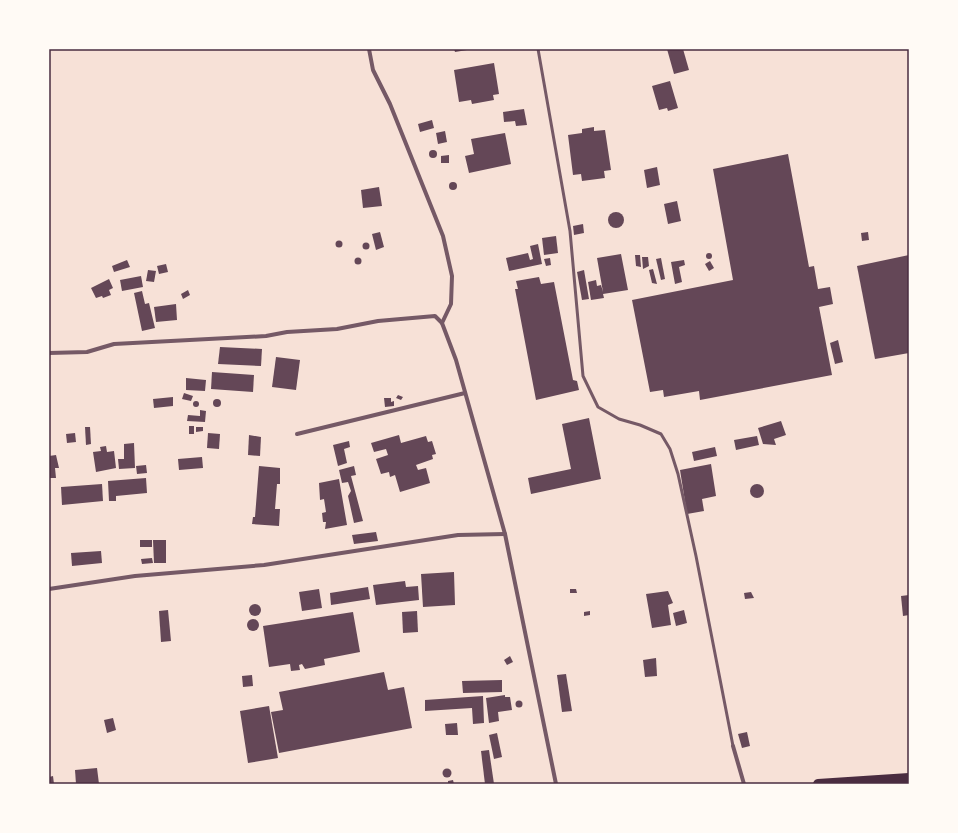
<svg xmlns="http://www.w3.org/2000/svg" width="958" height="833" viewBox="0 0 958 833" font-family="Helvetica,sans-serif">
<rect width="100%" height="100%" fill="#f7e1d7"/>
<g fill="#644757">
<path d="M 454,49 L 467,49 L 467,50 L 455,52 Z"/>
<path d="M 667,49 L 683,49 L 689,70 L 674,74 Z"/>
<path d="M 494,63 L 499,94 L 493,95 L 494,100 L 472,104 L 471,100 L 459,102 L 454,70 Z"/>
<path d="M 670,81 L 678,108 L 668,111 L 667,108 L 659,110 L 652,86 Z"/>
<path d="M 524,109 L 527,125 L 516,126 L 515,121 L 504,122 L 503,112 Z"/>
<path d="M 432,120 L 434,128 L 420,132 L 418,124 Z"/>
<path d="M 594,127 L 594,131 L 605,130 L 611,170 L 604,171 L 605,178 L 582,181 L 581,174 L 573,175 L 568,135 L 582,133 L 582,129 Z"/>
<path d="M 445,131 L 447,142 L 438,144 L 436,133 Z"/>
<path d="M 505,133 L 511,164 L 469,173 L 465,156 L 474,154 L 471,139 Z"/>
<circle cx="433" cy="154" r="4"/>
<path d="M 788,154 L 809,267 L 814,266 L 818,289 L 830,287 L 833,304 L 819,307 L 832,375 L 700,400 L 699,391 L 664,397 L 663,390 L 650,392 L 632,300 L 733,280 L 713,169 Z"/>
<path d="M 449,155 L 449,163 L 441,163 L 441,156 Z"/>
<path d="M 657,167 L 660,185 L 647,188 L 644,170 Z"/>
<circle cx="453" cy="186" r="4"/>
<path d="M 379,187 L 382,206 L 363,208 L 361,190 Z"/>
<path d="M 677,201 L 681,221 L 668,224 L 664,204 Z"/>
<circle cx="616" cy="220" r="8"/>
<path d="M 583,224 L 584,233 L 574,235 L 573,226 Z"/>
<path d="M 380,232 L 384,247 L 376,250 L 372,234 Z"/>
<path d="M 868,232 L 869,240 L 862,241 L 861,233 Z"/>
<path d="M 556,236 L 558,253 L 544,255 L 542,238 Z"/>
<circle cx="339" cy="244" r="3.5"/>
<circle cx="366" cy="246" r="3.5"/>
<path d="M 538,244 L 542,264 L 509,271 L 506,258 L 528,253 L 530,260 L 533,259 L 530,246 Z"/>
<circle cx="709" cy="256" r="3"/>
<path d="M 621,254 L 628,290 L 603,294 L 604,298 L 591,300 L 588,282 L 596,280 L 597,286 L 601,285 L 603,292 L 597,258 Z"/>
<path d="M 635,255 L 640,255 L 641,267 L 636,266 Z"/>
<path d="M 909,255 L 909,353 L 875,359 L 857,266 Z"/>
<path d="M 642,257 L 648,257 L 649,266 L 643,269 Z"/>
<circle cx="358" cy="261" r="3.5"/>
<path d="M 550,258 L 551,265 L 546,266 L 544,259 Z"/>
<path d="M 661,258 L 665,279 L 661,280 L 656,259 Z"/>
<path d="M 127,260 L 130,267 L 114,272 L 112,266 Z"/>
<path d="M 684,260 L 685,265 L 679,267 L 682,282 L 675,284 L 671,262 Z"/>
<path d="M 710,261 L 714,268 L 709,271 L 705,264 Z"/>
<path d="M 166,264 L 168,272 L 159,274 L 157,266 Z"/>
<path d="M 653,269 L 657,284 L 652,283 L 649,270 Z"/>
<path d="M 148,270 L 156,271 L 154,282 L 146,281 Z"/>
<path d="M 584,270 L 589,299 L 582,300 L 577,272 Z"/>
<path d="M 141,276 L 143,287 L 122,291 L 120,280 Z"/>
<path d="M 539,277 L 541,284 L 554,282 L 573,380 L 577,381 L 579,390 L 536,400 L 515,289 L 518,289 L 516,281 Z"/>
<path d="M 109,279 L 113,288 L 109,290 L 111,295 L 103,298 L 102,296 L 96,298 L 91,288 Z"/>
<path d="M 188,290 L 190,295 L 183,299 L 181,294 Z"/>
<path d="M 142,291 L 145,304 L 149,303 L 155,328 L 142,331 L 134,293 Z"/>
<path d="M 176,304 L 177,320 L 156,322 L 154,307 Z"/>
<path d="M 838,340 L 843,362 L 835,364 L 830,343 Z"/>
<path d="M 220,347 L 262,349 L 261,366 L 218,364 Z"/>
<path d="M 276,357 L 300,360 L 296,390 L 272,387 Z"/>
<path d="M 212,372 L 254,375 L 253,392 L 211,389 Z"/>
<path d="M 186,378 L 206,380 L 205,391 L 186,390 Z"/>
<path d="M 184,393 L 193,396 L 191,401 L 182,399 Z"/>
<path d="M 398,395 L 403,397 L 401,400 L 396,398 Z"/>
<path d="M 173,397 L 173,406 L 154,408 L 153,399 Z"/>
<path d="M 384,398 L 391,398 L 391,402 L 394,401 L 394,406 L 385,407 Z"/>
<circle cx="217" cy="403" r="4"/>
<circle cx="196" cy="404" r="3"/>
<path d="M 200,410 L 206,411 L 205,422 L 187,421 L 188,415 L 200,416 Z"/>
<path d="M 589,418 L 601,479 L 531,494 L 528,478 L 571,469 L 562,424 Z"/>
<path d="M 781,421 L 786,435 L 774,439 L 776,445 L 763,444 L 758,428 Z"/>
<rect x="189" y="426" width="5" height="8"/>
<path d="M 85,427 L 90,427 L 91,444 L 86,445 Z"/>
<path d="M 196,427 L 203,427 L 203,431 L 196,432 Z"/>
<path d="M 75,433 L 76,442 L 67,443 L 66,434 Z"/>
<path d="M 208,433 L 220,434 L 219,449 L 207,448 Z"/>
<path d="M 249,435 L 261,437 L 260,456 L 248,455 Z"/>
<path d="M 399,435 L 401,443 L 426,436 L 428,442 L 432,441 L 436,454 L 432,455 L 433,459 L 416,465 L 418,470 L 426,468 L 430,483 L 400,492 L 395,475 L 390,477 L 389,472 L 381,474 L 376,459 L 388,455 L 386,449 L 374,452 L 371,443 Z"/>
<path d="M 757,436 L 759,445 L 736,450 L 734,440 Z"/>
<path d="M 349,441 L 350,447 L 344,449 L 347,463 L 338,466 L 333,445 Z"/>
<path d="M 134,443 L 135,468 L 119,469 L 118,459 L 124,459 L 124,444 Z"/>
<path d="M 106,446 L 107,452 L 114,451 L 116,468 L 96,472 L 93,452 L 101,451 L 100,447 Z"/>
<path d="M 715,447 L 717,456 L 694,461 L 692,452 Z"/>
<path d="M 56,455 L 59,468 L 55,468 L 56,478 L 49,478 L 49,456 Z"/>
<path d="M 202,457 L 203,468 L 179,470 L 178,459 Z"/>
<path d="M 711,464 L 716,496 L 702,499 L 704,511 L 687,514 L 680,470 Z"/>
<path d="M 146,465 L 147,473 L 137,474 L 136,466 Z"/>
<path d="M 259,466 L 280,468 L 280,484 L 277,484 L 275,509 L 280,509 L 279,526 L 252,524 L 253,517 L 255,517 Z"/>
<path d="M 354,466 L 356,475 L 351,476 L 363,521 L 354,523 L 348,496 L 351,491 L 348,482 L 342,483 L 339,470 Z"/>
<path d="M 146,478 L 147,493 L 116,496 L 116,501 L 109,501 L 108,481 Z"/>
<path d="M 339,479 L 347,525 L 325,529 L 326,522 L 323,522 L 322,513 L 326,512 L 324,499 L 320,500 L 319,483 Z"/>
<path d="M 102,484 L 103,501 L 62,505 L 61,487 Z"/>
<circle cx="757" cy="491" r="7"/>
<path d="M 376,532 L 378,541 L 354,544 L 352,535 Z"/>
<rect x="140" y="540" width="12" height="7"/>
<path d="M 153,540 L 166,540 L 166,563 L 154,563 Z"/>
<path d="M 101,551 L 102,563 L 72,566 L 71,553 Z"/>
<path d="M 152,558 L 153,563 L 142,564 L 141,559 Z"/>
<path d="M 454,572 L 455,605 L 423,607 L 421,574 Z"/>
<path d="M 405,581 L 406,587 L 418,586 L 419,600 L 376,605 L 373,585 Z"/>
<path d="M 368,587 L 370,599 L 331,605 L 330,593 Z"/>
<path d="M 319,589 L 322,608 L 302,611 L 299,592 Z"/>
<path d="M 570,589 L 576,589 L 577,593 L 570,593 Z"/>
<path d="M 668,591 L 673,603 L 668,605 L 671,625 L 652,628 L 646,594 Z"/>
<path d="M 751,592 L 754,598 L 745,599 L 744,593 Z"/>
<path d="M 909,595 L 909,615 L 903,616 L 901,596 Z"/>
<circle cx="255" cy="610" r="6"/>
<path d="M 168,610 L 171,641 L 161,642 L 159,611 Z"/>
<path d="M 684,610 L 687,623 L 676,626 L 673,613 Z"/>
<path d="M 417,611 L 418,632 L 403,633 L 402,612 Z"/>
<path d="M 590,611 L 590,615 L 584,616 L 584,612 Z"/>
<path d="M 353,612 L 360,652 L 324,659 L 325,665 L 305,669 L 302,664 L 299,665 L 300,670 L 291,671 L 290,664 L 269,667 L 263,626 Z"/>
<circle cx="253" cy="625" r="6"/>
<path d="M 510,656 L 513,662 L 507,665 L 504,660 Z"/>
<path d="M 656,658 L 657,676 L 645,677 L 643,660 Z"/>
<path d="M 384,672 L 388,690 L 404,687 L 412,728 L 279,753 L 271,712 L 283,710 L 279,692 Z"/>
<path d="M 566,674 L 572,711 L 562,712 L 557,675 Z"/>
<path d="M 252,675 L 253,686 L 243,687 L 242,676 Z"/>
<path d="M 502,680 L 502,692 L 463,693 L 462,681 Z"/>
<path d="M 505,695 L 505,697 L 510,697 L 512,710 L 498,712 L 499,721 L 489,723 L 486,698 Z"/>
<path d="M 483,696 L 484,723 L 473,724 L 472,708 L 425,711 L 425,700 Z"/>
<circle cx="519" cy="704" r="3.5"/>
<path d="M 269,706 L 278,758 L 248,763 L 240,711 Z"/>
<path d="M 113,718 L 116,730 L 107,733 L 104,720 Z"/>
<path d="M 457,723 L 458,735 L 446,735 L 445,724 Z"/>
<path d="M 747,732 L 750,746 L 742,748 L 738,734 Z"/>
<path d="M 497,733 L 502,757 L 494,759 L 489,735 Z"/>
<path d="M 489,750 L 494,784 L 485,784 L 481,751 Z"/>
<path d="M 97,768 L 99,784 L 76,784 L 75,770 Z"/>
<circle cx="447" cy="773" r="4.5"/>
<path d="M 53,776 L 54,784 L 49,784 L 49,777 Z"/>
<path d="M 453,780 L 454,784 L 448,784 L 448,781 Z"/>
</g>
<g fill="none" stroke-linecap="round" stroke-linejoin="round">
<path stroke="#755966" stroke-width="3" d="M 538,49 L 570,231 L 583,376 L 598,407 L 619,419 L 640,425 L 661,434 L 670,449 L 678,474 L 696,556 L 733,746"/>
<g stroke="#755966" stroke-width="4">
<path d="M 369,49 L 373,70 L 390,104 L 443,236 L 452,276 L 451,304 L 442,323"/>
<path d="M 49,353 L 87,352 L 114,344 L 266,336 L 287,332 L 337,329 L 378,321 L 435,316 L 442,323 L 456,360 L 505,534 L 556,784"/>
<path d="M 297,434 L 465,393"/>
<path d="M 49,589 L 135,576 L 264,565 L 458,535 L 505,534"/>
<path d="M 733,746 L 744,784"/>
</g>
<path stroke="#4a2c40" stroke-width="10" d="M 818,784 L 909,778"/>
</g>
<rect width="958" height="833" fill="none" stroke="#fffaf5" stroke-width="100"/>
<rect x="50" y="50" width="858" height="733" fill="none" stroke="#4a2c40" stroke-width="1.5"/>
</svg>
